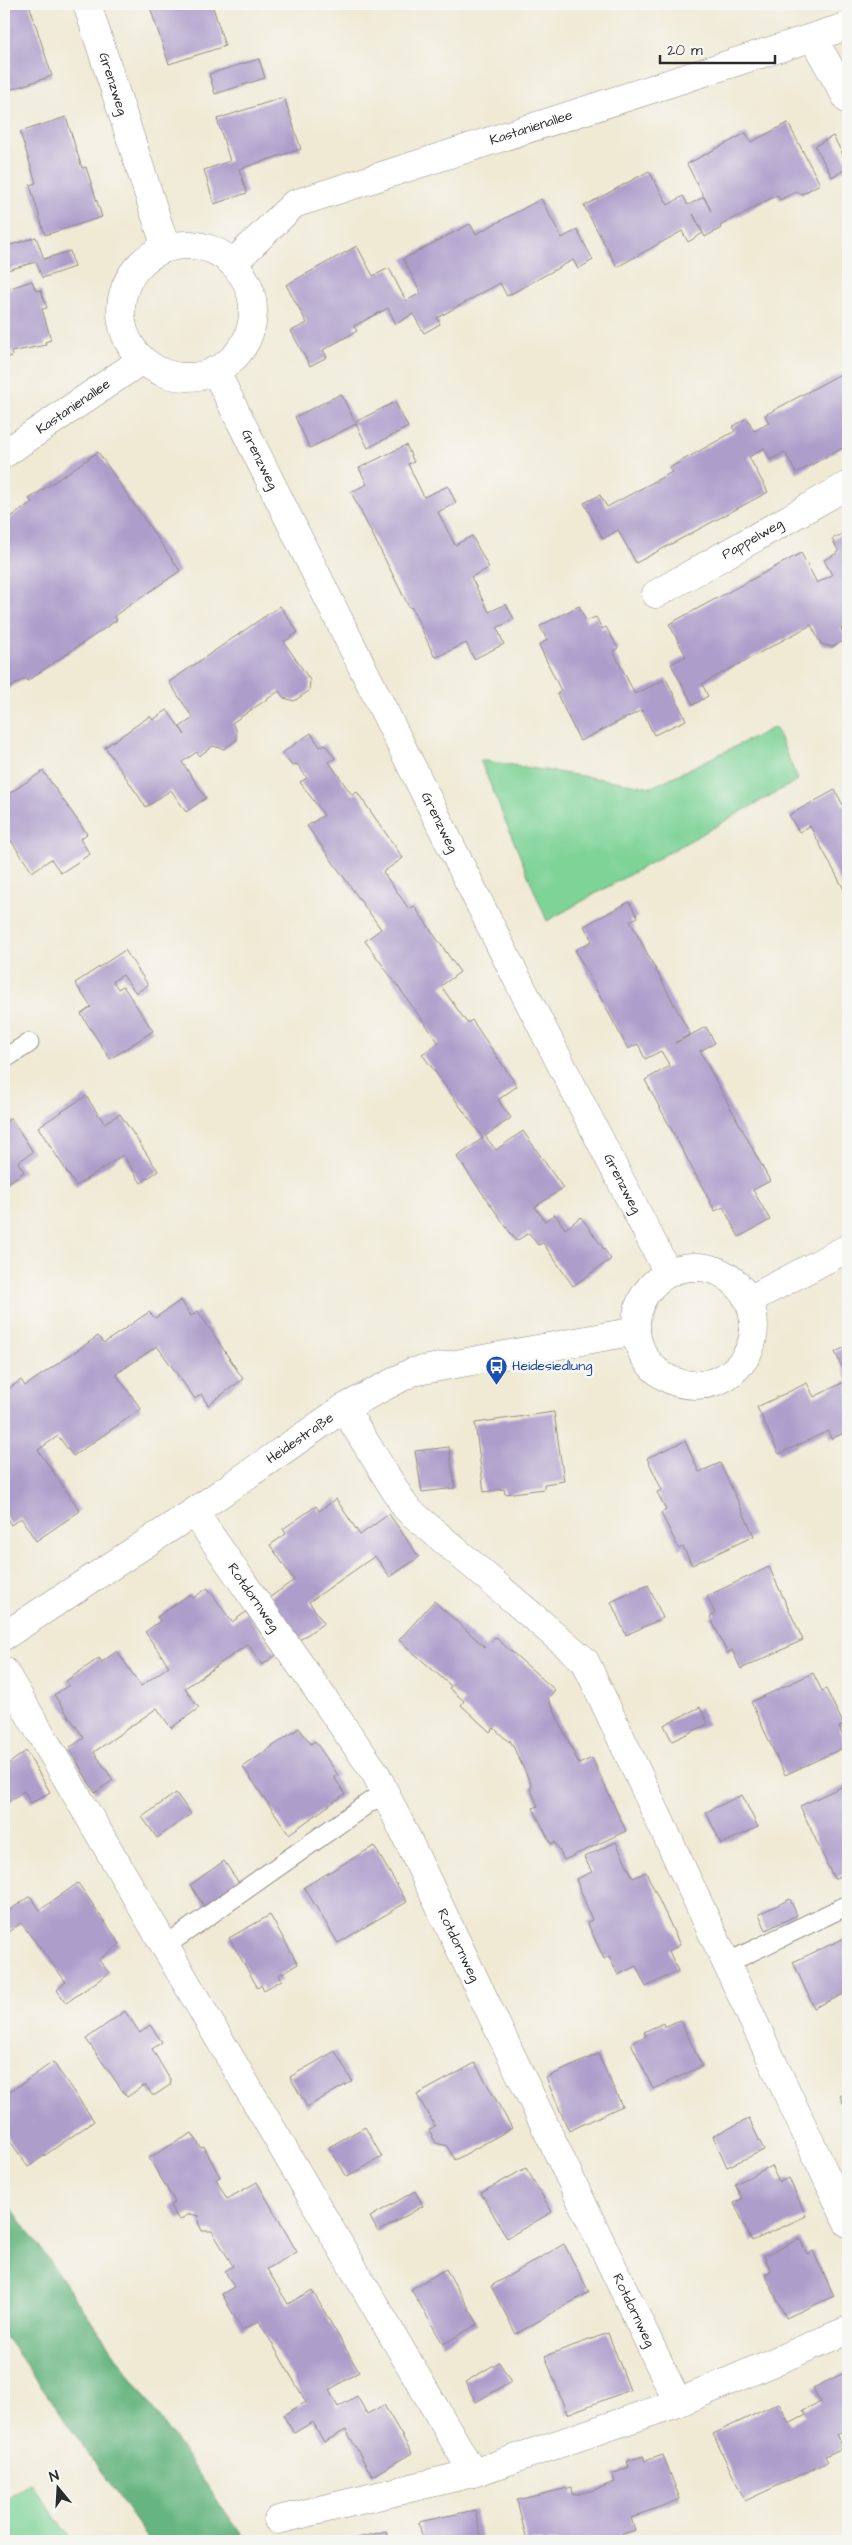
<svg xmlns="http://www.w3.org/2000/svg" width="852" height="2545" viewBox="0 0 852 2545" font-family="'Architects Daughter',sans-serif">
<rect width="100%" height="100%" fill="#f6f6f2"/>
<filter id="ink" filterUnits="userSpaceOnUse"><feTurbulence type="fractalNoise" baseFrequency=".02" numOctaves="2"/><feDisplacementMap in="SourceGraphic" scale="10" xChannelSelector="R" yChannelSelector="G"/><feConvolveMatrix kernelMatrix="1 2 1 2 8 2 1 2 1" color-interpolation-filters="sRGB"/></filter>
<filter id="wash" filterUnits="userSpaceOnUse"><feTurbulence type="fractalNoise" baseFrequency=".0096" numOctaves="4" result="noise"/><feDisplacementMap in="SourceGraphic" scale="20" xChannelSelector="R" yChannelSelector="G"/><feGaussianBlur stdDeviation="1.12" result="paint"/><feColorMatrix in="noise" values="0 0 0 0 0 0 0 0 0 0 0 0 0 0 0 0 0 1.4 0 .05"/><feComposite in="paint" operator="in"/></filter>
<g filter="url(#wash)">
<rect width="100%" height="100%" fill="#f0ead5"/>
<g fill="#7ed397" stroke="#547f61">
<path d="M 775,727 L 798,780 L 547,921 L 480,760 L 652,787 Z"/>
<path d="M 30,2483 L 72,2541 L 4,2541 L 4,2501 Z"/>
</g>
<path fill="#66b580" stroke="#487056" d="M 4,2197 L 246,2541 L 150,2541 L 4,2334 Z"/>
<g id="blocks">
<g fill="#ad9dcb">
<path d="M 4,4 L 29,4 L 52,76 L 12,89 L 4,63 Z"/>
<path d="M 212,4 L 225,46 L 169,64 L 150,7 L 156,4 Z"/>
<path d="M 259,59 L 265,78 L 215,94 L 209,74 Z"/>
<path d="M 284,97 L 301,149 L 239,169 L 247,193 L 214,204 L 204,170 L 230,161 L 217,119 Z"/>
<path d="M 66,117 L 82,168 L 86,167 L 102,217 L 45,235 L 30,185 L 36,183 L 20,132 Z"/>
<path d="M 788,123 L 820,184 L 802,194 L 796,192 L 780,200 L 777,195 L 720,226 L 721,228 L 705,237 L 693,214 L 703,233 L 688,242 L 682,231 L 617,267 L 584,206 L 649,171 L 668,205 L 683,196 L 688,205 L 704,197 L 711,211 L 687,164 L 746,133 L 751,142 Z"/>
<path d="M 833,136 L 848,164 L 848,168 L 832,177 L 815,146 Z"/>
<path d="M 541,199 L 562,238 L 577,230 L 593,260 L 578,269 L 573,260 L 507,296 L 500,283 L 437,318 L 440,324 L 424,333 L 413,314 L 396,324 L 388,308 L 354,326 L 357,331 L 323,350 L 327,357 L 310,366 L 291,331 L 307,323 L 286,285 L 357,246 L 373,276 L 389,268 L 406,301 L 421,293 L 403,259 L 470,224 L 476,234 Z"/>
<path d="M 36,237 L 44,259 L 70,251 L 74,267 L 42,278 L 36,262 L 4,271 L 4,247 Z"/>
<path d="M 32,281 L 36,291 L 41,290 L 47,308 L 42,309 L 51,340 L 45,342 L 46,345 L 11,352 L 12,356 L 4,359 L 4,290 Z"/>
<path d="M 848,370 L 848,445 L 796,473 L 785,452 L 770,460 L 764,448 L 749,457 L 768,492 L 636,563 L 618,530 L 603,539 L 584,503 L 600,495 L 607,507 L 672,472 L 669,468 L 735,431 L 732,427 L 747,418 L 754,431 L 769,423 L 765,415 Z"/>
<path d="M 341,394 L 355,422 L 395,402 L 408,427 L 368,448 L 356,424 L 310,448 L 295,417 Z"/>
<path d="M 406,445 L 414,462 L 408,464 L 424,497 L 448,486 L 456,503 L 438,512 L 455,545 L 472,536 L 489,568 L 471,577 L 489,612 L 506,604 L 514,619 L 497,628 L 504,644 L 474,659 L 466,643 L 437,657 L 434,656 L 412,608 L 409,607 L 351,492 L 367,484 L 359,468 Z"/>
<path d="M 98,452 L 180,571 L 114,616 L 117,620 L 27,681 L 25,678 L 4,692 L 4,522 L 32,502 L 29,499 Z"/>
<path d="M 848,531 L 848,625 L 841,629 L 847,639 L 832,647 L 821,644 L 811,625 L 702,684 L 708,696 L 693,705 L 671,664 L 686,656 L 669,624 L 801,553 L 817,583 L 832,575 L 824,560 L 839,552 L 832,539 Z"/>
<path d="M 280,606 L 298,632 L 284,642 L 310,680 L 309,691 L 294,701 L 284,698 L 279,691 L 232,723 L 236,729 L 237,740 L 224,749 L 213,746 L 199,756 L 197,752 L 182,762 L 206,798 L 186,812 L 171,790 L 146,807 L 105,747 L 150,716 L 153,720 L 167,710 L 185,735 L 180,727 L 193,718 L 169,682 Z"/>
<path d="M 579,606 L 586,621 L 596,617 L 602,629 L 606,627 L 618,648 L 613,651 L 635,694 L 666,679 L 686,720 L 654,735 L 642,710 L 580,741 L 557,694 L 561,691 L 539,645 L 547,640 L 540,626 Z"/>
<path d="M 311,733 L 320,747 L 325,744 L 335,758 L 329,762 L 352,795 L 357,792 L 403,858 L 383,872 L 409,909 L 414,906 L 460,972 L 441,986 L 467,1023 L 472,1020 L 517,1086 L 498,1100 L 511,1118 L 485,1136 L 496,1150 L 523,1131 L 563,1188 L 535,1207 L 545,1221 L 555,1214 L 565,1229 L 581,1217 L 611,1259 L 573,1286 L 543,1243 L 538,1245 L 529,1233 L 516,1241 L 457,1157 L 483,1138 L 422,1054 L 439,1043 L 365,941 L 381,929 L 307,826 L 324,815 L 300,782 L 307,778 L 297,764 L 292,766 L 282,753 Z"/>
<path d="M 43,771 L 87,834 L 80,839 L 90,854 L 61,873 L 51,859 L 32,872 L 4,830 L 4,797 Z"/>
<path d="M 835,790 L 843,805 L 848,803 L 848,897 L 810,826 L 799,832 L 789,815 Z"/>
<path d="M 629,902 L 638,917 L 630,921 L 690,1034 L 675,1043 L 706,1027 L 715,1043 L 700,1051 L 770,1181 L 753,1190 L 770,1220 L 739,1237 L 723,1207 L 715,1211 L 645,1080 L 670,1066 L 661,1051 L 645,1059 L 638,1044 L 628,1049 L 575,950 L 592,941 L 584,926 Z"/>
<path d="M 125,950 L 148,985 L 136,993 L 123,975 L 113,981 L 118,989 L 123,986 L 153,1031 L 110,1059 L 81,1014 L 91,1007 L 75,983 Z"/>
<path d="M 86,1096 L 104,1123 L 120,1114 L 158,1171 L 141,1183 L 123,1155 L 76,1186 L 38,1127 Z"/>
<path d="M 11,1118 L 33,1152 L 18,1162 L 24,1172 L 4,1186 L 4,1123 Z"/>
<path d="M 181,1300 L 191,1316 L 198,1311 L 243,1379 L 208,1405 L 201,1394 L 195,1399 L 157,1346 L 116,1374 L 141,1409 L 73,1456 L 58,1436 L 38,1450 L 80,1511 L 36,1541 L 21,1518 L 11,1525 L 4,1514 L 4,1392 L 21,1380 L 25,1386 L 98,1336 L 104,1343 L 149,1312 L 155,1318 Z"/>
<path d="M 848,1346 L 848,1431 L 831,1439 L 828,1431 L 779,1454 L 757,1407 L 807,1383 L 814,1397 L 848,1380 L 835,1352 Z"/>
<path d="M 554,1412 L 564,1481 L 544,1484 L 544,1489 L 505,1494 L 504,1489 L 484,1492 L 475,1423 Z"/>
<path d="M 685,1441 L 699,1472 L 720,1463 L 754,1536 L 692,1565 L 683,1547 L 679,1549 L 661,1513 L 666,1510 L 657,1492 L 662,1490 L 647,1458 Z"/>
<path d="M 449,1447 L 455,1488 L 422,1492 L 415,1451 Z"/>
<path d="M 336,1499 L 360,1535 L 389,1514 L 419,1557 L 390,1577 L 375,1556 L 309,1602 L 324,1623 L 295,1643 L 266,1600 L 294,1580 L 270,1545 L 286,1534 L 283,1529 L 316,1506 L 319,1511 Z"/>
<path d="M 769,1567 L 803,1640 L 741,1669 L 732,1650 L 727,1653 L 719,1635 L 710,1617 L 715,1614 L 707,1596 Z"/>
<path d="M 648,1585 L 663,1618 L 626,1635 L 611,1602 Z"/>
<path d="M 208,1588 L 232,1622 L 246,1612 L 276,1655 L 262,1665 L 248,1644 L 185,1688 L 199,1708 L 171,1728 L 157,1708 L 94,1752 L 113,1780 L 95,1793 L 69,1748 L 84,1738 L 54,1695 L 69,1685 L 66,1681 L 99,1658 L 102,1662 L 117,1651 L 141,1686 L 169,1666 L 145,1632 L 160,1621 L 157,1617 L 190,1594 L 193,1598 Z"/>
<path d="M 434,1601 L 485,1647 L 495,1637 L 555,1690 L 548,1698 L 579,1764 L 592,1758 L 626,1831 L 564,1860 L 555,1842 L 551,1844 L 533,1808 L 538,1806 L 530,1788 L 532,1786 L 510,1740 L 509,1742 L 494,1728 L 490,1732 L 476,1719 L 461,1705 L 464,1701 L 449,1688 L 451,1686 L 399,1640 Z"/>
<path d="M 813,1673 L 822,1691 L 826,1689 L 844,1725 L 839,1727 L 847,1746 L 785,1775 L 751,1702 Z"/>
<path d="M 700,1707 L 708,1724 L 672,1741 L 664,1725 Z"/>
<path d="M 299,1728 L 311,1744 L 315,1741 L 338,1775 L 334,1777 L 345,1794 L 289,1834 L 243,1767 Z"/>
<path d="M 26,1751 L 50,1792 L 31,1803 L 24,1791 L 4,1805 L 4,1759 L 7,1765 Z"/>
<path d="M 848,1784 L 848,1872 L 834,1879 L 800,1806 Z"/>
<path d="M 176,1793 L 191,1814 L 157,1838 L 142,1817 Z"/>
<path d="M 742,1795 L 758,1827 L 721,1844 L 706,1812 Z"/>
<path d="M 616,1842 L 633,1878 L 646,1872 L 680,1945 L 669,1951 L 678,1971 L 646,1987 L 636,1966 L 618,1975 L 609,1956 L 604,1959 L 587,1922 L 592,1920 L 576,1879 L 592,1872 L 584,1857 Z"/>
<path d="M 374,1846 L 407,1902 L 338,1943 L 304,1887 Z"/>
<path d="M 224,1861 L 239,1883 L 205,1907 L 190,1885 Z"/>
<path d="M 78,1883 L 120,1944 L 99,1960 L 109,1973 L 66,2003 L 57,1990 L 66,1982 L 21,1923 L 4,1935 L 4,1914 L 30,1896 L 40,1910 Z"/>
<path d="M 790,1899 L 797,1915 L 766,1930 L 759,1914 Z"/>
<path d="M 270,1915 L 298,1964 L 279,1975 L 282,1980 L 264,1990 L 261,1985 L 258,1988 L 229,1938 Z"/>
<path d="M 847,1937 L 848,1992 L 814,2008 L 793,1962 Z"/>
<path d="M 125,2011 L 140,2033 L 150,2025 L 162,2042 L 152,2049 L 171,2081 L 170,2085 L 155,2095 L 152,2095 L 146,2086 L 143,2086 L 127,2097 L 86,2039 Z"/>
<path d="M 680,2020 L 702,2066 L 653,2089 L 631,2043 L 646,2036 L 644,2032 L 663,2023 L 664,2027 Z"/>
<path d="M 335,2051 L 352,2081 L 307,2107 L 290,2077 Z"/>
<path d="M 598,2054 L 622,2106 L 569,2131 L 546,2078 Z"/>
<path d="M 53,2062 L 94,2121 L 28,2167 L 4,2132 L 4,2096 Z"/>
<path d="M 475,2063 L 512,2128 L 455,2160 L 447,2146 L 436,2143 L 429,2130 L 435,2126 L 417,2095 Z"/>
<path d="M 848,2092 L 848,2114 L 840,2096 Z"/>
<path d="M 749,2119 L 764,2150 L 727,2167 L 713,2136 Z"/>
<path d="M 365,2127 L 382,2157 L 347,2177 L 329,2147 Z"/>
<path d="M 192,2133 L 201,2148 L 204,2147 L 220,2177 L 216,2179 L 227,2199 L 257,2182 L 297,2252 L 267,2269 L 288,2304 L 312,2290 L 359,2372 L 329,2390 L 338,2407 L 357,2396 L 367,2414 L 384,2405 L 412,2453 L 372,2476 L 346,2430 L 324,2442 L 313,2422 L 294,2433 L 283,2415 L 306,2402 L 259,2321 L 242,2330 L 222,2294 L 234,2287 L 225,2271 L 233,2266 L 212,2231 L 202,2231 L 198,2222 L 199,2216 L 190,2214 L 179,2220 L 170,2206 L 175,2202 L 149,2158 Z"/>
<path d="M 771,2166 L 779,2182 L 789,2178 L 806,2216 L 752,2241 L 734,2203 L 742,2199 L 735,2184 Z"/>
<path d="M 526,2168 L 552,2212 L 507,2238 L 481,2193 Z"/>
<path d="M 415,2191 L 423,2206 L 378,2232 L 370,2217 Z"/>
<path d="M 800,2239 L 807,2254 L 813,2251 L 834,2296 L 786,2318 L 765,2274 L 771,2271 L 764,2256 Z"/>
<path d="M 564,2244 L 589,2292 L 516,2334 L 491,2286 Z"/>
<path d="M 446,2269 L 478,2324 L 443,2344 L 411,2289 Z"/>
<path d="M 608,2333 L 630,2390 L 567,2414 L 545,2356 Z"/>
<path d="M 499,2362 L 511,2382 L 476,2402 L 465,2382 Z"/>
<path d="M 848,2371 L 848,2428 L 837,2434 L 843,2448 L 825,2456 L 828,2462 L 745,2501 L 713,2434 L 779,2403 L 789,2424 L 806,2415 L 803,2410 L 820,2402 L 813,2388 Z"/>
<path d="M 663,2455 L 680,2499 L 631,2518 L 635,2530 L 612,2538 L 612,2536 L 591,2541 L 527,2541 L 517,2500 L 572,2487 L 573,2495 L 594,2490 L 615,2482 L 612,2474 L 629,2467 L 627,2461 L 643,2456 L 645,2461 Z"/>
<path d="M 475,2510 L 482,2541 L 423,2541 L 419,2522 Z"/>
<path d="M 386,2531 L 388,2541 L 345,2541 Z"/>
</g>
</g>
</g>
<g filter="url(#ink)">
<use href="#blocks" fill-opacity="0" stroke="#8e8a80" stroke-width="1"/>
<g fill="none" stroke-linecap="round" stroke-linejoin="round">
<defs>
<g id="service">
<path d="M 4,1059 L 29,1043"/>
<path d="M 165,1946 L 384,1792"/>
<path d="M 727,1963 L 848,1905"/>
</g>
<g id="minor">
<path id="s1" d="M 87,4 L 166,248"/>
<path d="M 813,38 L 848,100"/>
<circle cx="187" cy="311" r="66"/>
<path id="s2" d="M 233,263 L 294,204 L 848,26"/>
<path id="s3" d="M 215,370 L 507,959 L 668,1273"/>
<path id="s4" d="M 4,454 L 142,360"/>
<path id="s5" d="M 656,594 L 848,485"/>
<circle cx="695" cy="1326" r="59"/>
<path d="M 749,1300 L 848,1248"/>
<path d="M 344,1408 L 406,1508 L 585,1661 L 848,2223"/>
<path id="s6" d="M 194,1512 L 376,1774 L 678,2403"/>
<path id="s7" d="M 4,1636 L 194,1512 L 344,1408 L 412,1372 L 636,1331"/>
<path d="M 4,1671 L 473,2473 L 678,2403 L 848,2330"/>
<path d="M 278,2520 L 473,2473"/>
</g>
</defs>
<use href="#service" stroke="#8e8a80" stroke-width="21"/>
<use href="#minor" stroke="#8e8a80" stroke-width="29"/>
<use href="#service" stroke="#fff" stroke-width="19"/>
<use href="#minor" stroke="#fff" stroke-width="28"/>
</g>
</g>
<defs>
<symbol id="bus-pin" viewBox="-11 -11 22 30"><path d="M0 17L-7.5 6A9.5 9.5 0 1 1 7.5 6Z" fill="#1a4fb4" stroke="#f6f6f2"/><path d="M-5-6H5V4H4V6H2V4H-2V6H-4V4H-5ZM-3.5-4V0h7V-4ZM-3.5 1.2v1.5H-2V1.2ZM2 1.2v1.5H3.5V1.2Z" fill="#fff"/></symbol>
</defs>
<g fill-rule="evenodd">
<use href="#bus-pin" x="484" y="1354" width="25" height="34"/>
</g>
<g text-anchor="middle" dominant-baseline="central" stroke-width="5" stroke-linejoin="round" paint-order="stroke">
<g font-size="14" fill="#2b2b2b" stroke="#f6f6f2">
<text stroke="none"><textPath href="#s1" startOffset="84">Grenzweg</textPath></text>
<text stroke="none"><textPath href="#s2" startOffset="334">Kastanienallee</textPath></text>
<text stroke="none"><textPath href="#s4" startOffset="84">Kastanienallee</textPath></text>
<text stroke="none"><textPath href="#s3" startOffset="100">Grenzweg</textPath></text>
<text stroke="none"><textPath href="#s5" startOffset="111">Pappelweg</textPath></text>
<text stroke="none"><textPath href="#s3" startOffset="505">Grenzweg</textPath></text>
<text stroke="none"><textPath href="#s3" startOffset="910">Grenzweg</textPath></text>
<text stroke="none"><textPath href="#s7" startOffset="356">Heidestraße</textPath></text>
<text stroke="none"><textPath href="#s6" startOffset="104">Rotdornweg</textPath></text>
<text stroke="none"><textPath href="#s6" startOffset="509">Rotdornweg</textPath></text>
<text stroke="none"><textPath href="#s6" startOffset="914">Rotdornweg</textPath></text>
</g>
<g font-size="14" fill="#164399" stroke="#f6f6f2" text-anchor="start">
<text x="512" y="1366">Heidesiedlung</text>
</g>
</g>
<rect width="852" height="2545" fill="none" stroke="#f6f6f2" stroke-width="20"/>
<g transform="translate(58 2488) rotate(342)" stroke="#f6f6f2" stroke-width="4" paint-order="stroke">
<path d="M0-4L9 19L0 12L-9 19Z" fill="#2b2b2b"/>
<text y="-8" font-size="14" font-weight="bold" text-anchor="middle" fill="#2b2b2b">N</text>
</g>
<path d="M660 55v8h115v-8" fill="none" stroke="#2b2b2b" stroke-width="2.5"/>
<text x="667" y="55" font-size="15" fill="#2b2b2b" stroke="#f6f6f2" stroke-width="4" paint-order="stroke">20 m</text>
</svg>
